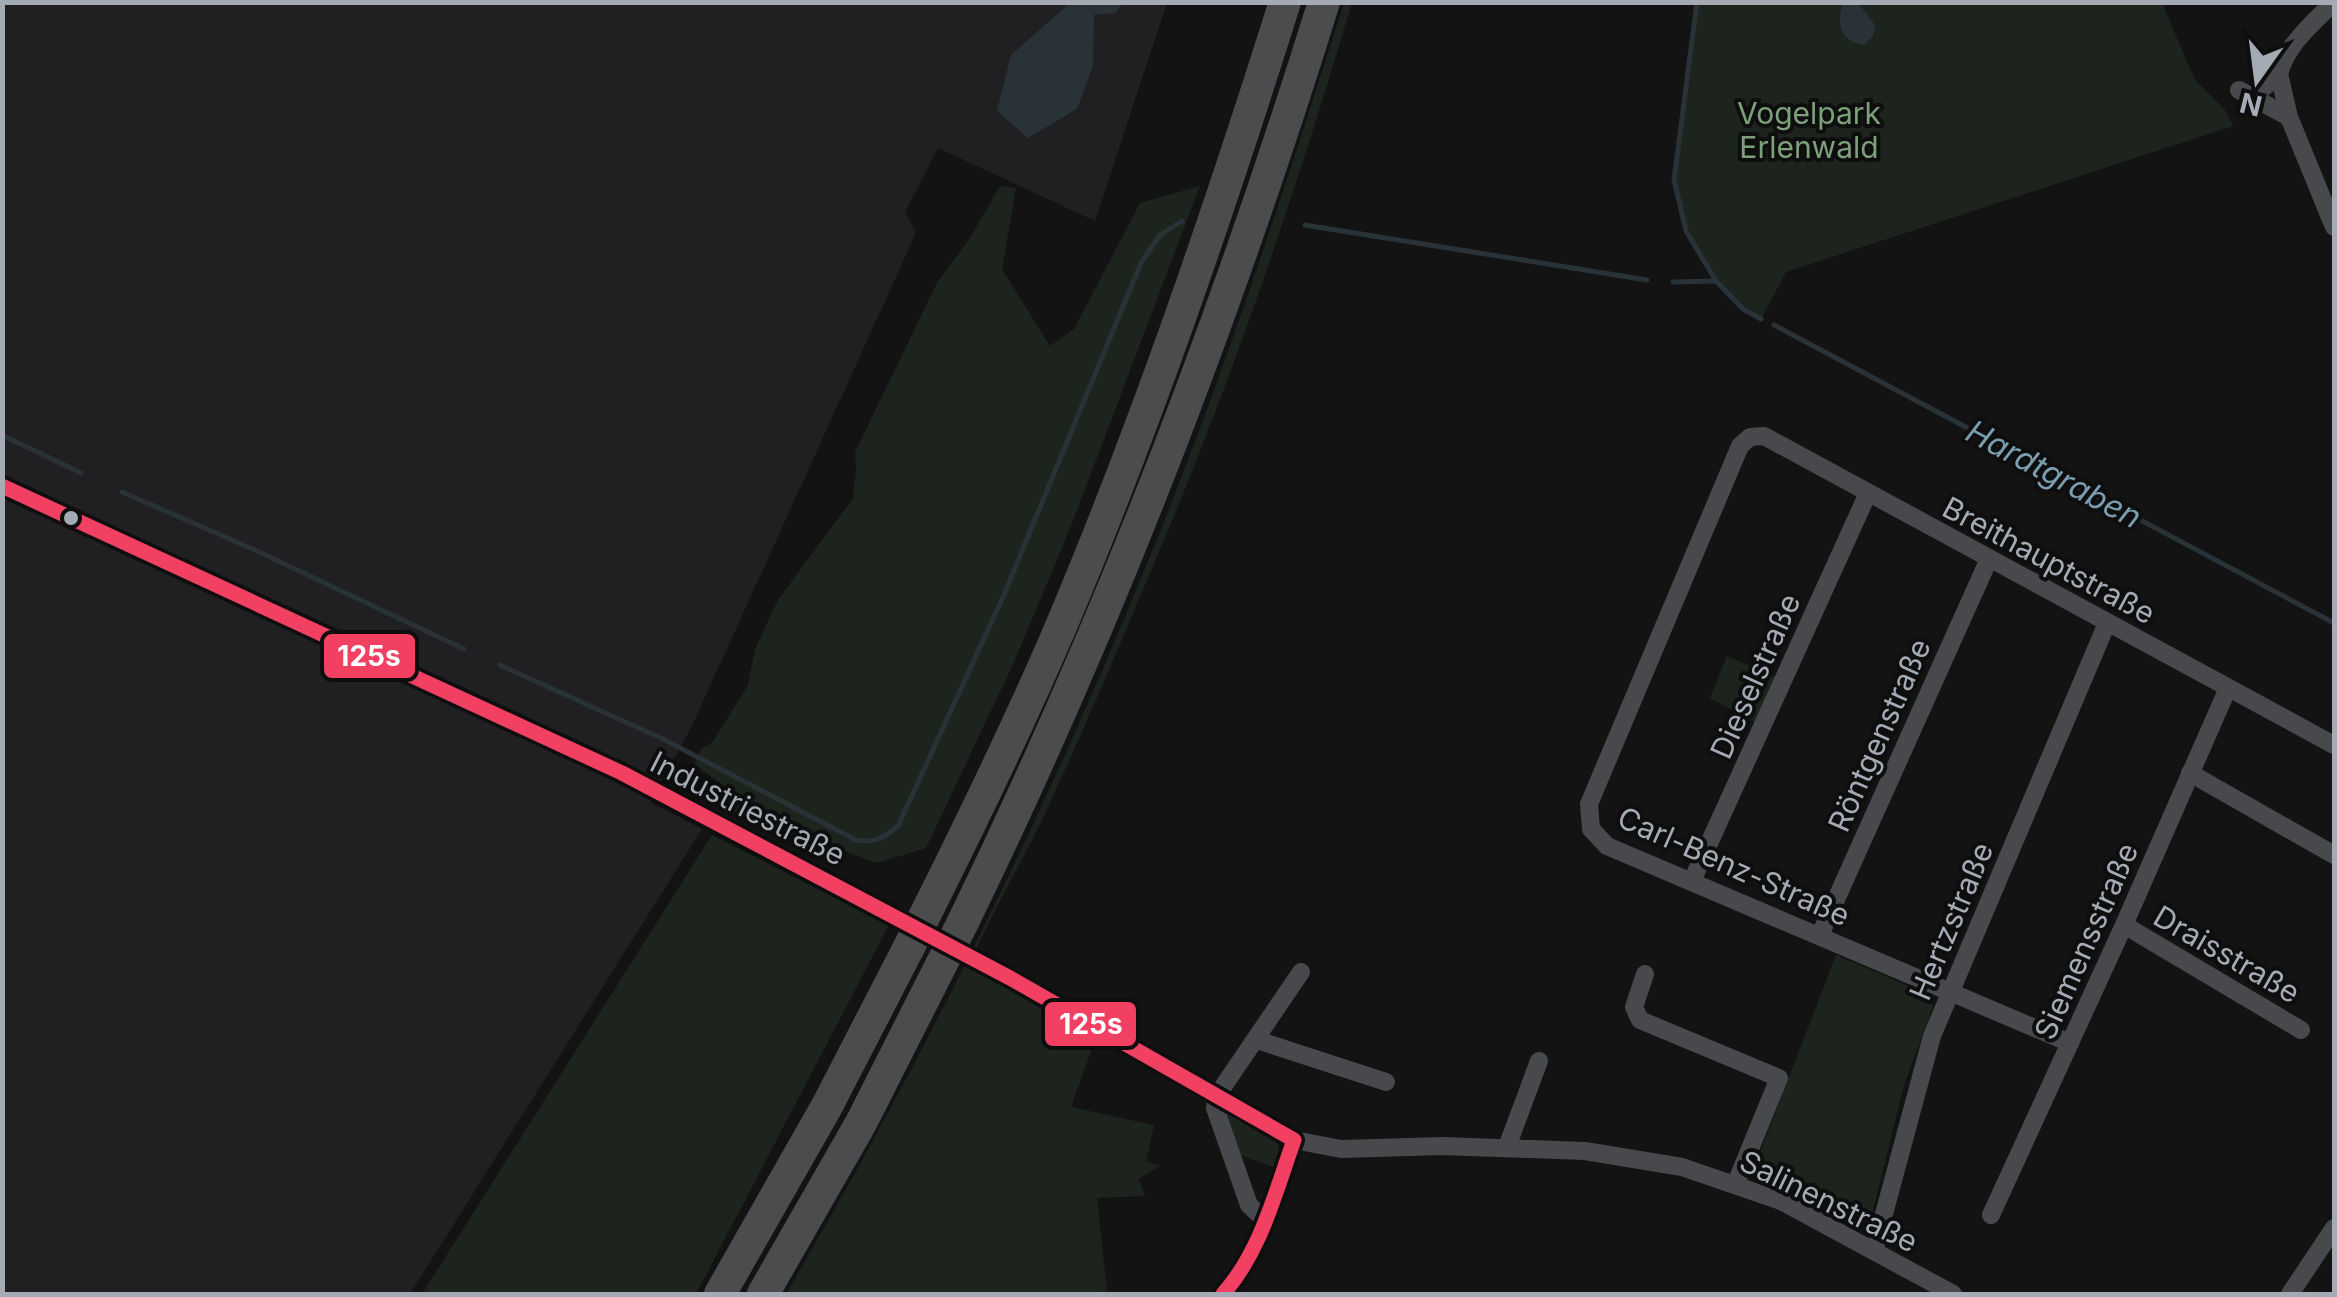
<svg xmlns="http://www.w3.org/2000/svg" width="2337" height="1297" viewBox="0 0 2337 1297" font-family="Inter,sans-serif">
<rect width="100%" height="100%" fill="#131314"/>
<path fill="#202022" d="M 3,3 L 1167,3 L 1095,221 L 938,148 L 905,212 L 916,233 L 690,730 L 650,802 L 702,829 L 410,1294 L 3,1294 Z"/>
<g fill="#1d241e">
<path d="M 1344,3 L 1352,3 C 1294,198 1228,393 1147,580 C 1114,659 1080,738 1044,816 C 1020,866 991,914 970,964 L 1096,1037 L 1071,1107 L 1154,1125 L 1146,1162 L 1161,1165 L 1139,1179 L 1145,1196 L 1097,1198 L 1107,1291 L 1080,1294 L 786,1294 C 927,1054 1051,802 1155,544 C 1227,366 1286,185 1344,3 Z"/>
<path d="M 1697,3 L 2162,3 L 2195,80 L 2225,110 L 2233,126 L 1786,272 L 1761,319 L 1744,308 L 1716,281 L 1686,231 L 1674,180 Z"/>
<path d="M 1000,186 L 1016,188 L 1002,269 L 1050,346 L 1074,329 L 1140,203 L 1200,186 L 1071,526 L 1015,660 L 926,848 L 877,863 L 830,846 L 814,853 L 713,801 L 716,780 L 694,764 L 701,749 L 712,743 L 748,685 L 755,649 L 778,600 L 853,498 L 856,471 L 855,452 L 938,281 L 970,238 Z"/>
<path d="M 1727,656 L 1776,677 L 1756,723 L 1710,698 Z"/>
<path d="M 712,835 L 889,925 L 696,1294 L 422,1294 Z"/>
<path d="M 1836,955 L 1929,995 L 1933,1006 L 1904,1085 L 1870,1223 L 1860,1228 L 1768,1184 L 1754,1172 L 1754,1168 Z"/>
<path d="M 1227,1113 L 1276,1141 L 1280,1151 L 1276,1168 L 1240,1155 L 1224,1115 Z"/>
</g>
<g fill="#293237">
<path d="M 1070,3 L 1123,3 L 1115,13 L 1094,15 L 1093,66 L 1077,109 L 1028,138 L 997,111 L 1011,55 Z"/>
<path d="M 1843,3 L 1858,3 L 1875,25 L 1873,36 L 1864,45 C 1840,42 1836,23 1843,3 Z"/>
</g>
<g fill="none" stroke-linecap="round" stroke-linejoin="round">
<g stroke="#293237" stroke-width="5">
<path d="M 1697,2 L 1674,180 L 1686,231 L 1716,281 L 1743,309 L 1761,319"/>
<path d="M 1305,225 L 1647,280"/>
<path d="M 1673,282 L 1715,281"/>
<path d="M 1774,325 L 2334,623"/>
<path d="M 2,435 L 81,473"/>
<path d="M 122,492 L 255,550 L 464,649"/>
<path d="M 500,665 L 663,739 L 856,840 C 875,843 883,839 898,826 L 1003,597 L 1141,263 L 1160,235 L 1182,221"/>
</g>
<g stroke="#48494c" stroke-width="18">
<path d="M 2279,74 C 2287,44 2312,24 2334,2"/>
<path d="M 2239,90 L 2289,117 L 2334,227"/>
<path d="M 2253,97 L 2279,74 L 2289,117"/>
<path d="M 2,486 L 622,773 L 1010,978 L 1242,1113 L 1294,1140 L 1341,1149 L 1443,1146 L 1585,1151 L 1682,1167 L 1781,1201 L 1953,1294"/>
<path d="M 2190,773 L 2334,855"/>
<path d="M 1692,881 L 1868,493"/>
<path d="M 2124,925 L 2301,1030"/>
<path d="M 1820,935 L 1989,559"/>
<path d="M 1645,974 L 1634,1007 L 1640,1020 L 1779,1078 L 1736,1183"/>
<path d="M 1257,1040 L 1386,1082"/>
<path d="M 2070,1043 L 1607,846 L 1591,829 L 1589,804 L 1740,446 L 1750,437 L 1764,436 L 2334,745"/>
<path d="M 1507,1147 L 1539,1061"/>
<path d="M 1991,1215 L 2124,925 L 2228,688"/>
<path d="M 1264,1219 L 1249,1205 L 1215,1108 L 1216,1097 L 1301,972"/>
<path d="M 1874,1251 L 1932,1036 L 2107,623"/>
<path d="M 1223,1294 C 1258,1262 1277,1185 1294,1140"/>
<path d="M 2290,1294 L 2334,1228"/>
</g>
<g stroke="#4a4c4e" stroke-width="32">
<path d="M 930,905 C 975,815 1019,724 1059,631 C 1146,426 1218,214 1285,2"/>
<path d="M 963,922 C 1108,625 1226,318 1324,2"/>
<path d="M 720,1294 L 827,1106 L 908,949"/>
<path d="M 763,1294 L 861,1123 L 941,965"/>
</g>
<g stroke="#4a4c4e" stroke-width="32">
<path d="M 908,949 L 930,905"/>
<path d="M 941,965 L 963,922"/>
</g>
<defs>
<path id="bus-1" d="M 2,486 L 622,773 L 1010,978 L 1294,1140 C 1275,1193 1261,1251 1223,1294"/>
</defs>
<use href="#bus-1" stroke="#0e0e0f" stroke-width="22"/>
<use href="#bus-1" stroke="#f24062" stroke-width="15"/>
</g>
<circle fill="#a4abb5" stroke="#0e0e0f" stroke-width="4" cx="71" cy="518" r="9"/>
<g text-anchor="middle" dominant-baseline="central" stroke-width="8" stroke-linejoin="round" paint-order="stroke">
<g font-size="30" fill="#7da07b" stroke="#0e0e0f">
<text x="1809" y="113">Vogelpark<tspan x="1809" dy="34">Erlenwald</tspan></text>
</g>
<g font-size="30" fill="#a4abb5" stroke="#0e0e0f">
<text transform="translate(2049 560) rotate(28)">Breithauptstraße</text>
<text transform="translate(1755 676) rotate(-66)">Dieselstraße</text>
<text transform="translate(1879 735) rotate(-66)">Röntgenstraße</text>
<text transform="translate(748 808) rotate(27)">Industriestraße</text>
<text transform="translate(1734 866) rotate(24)">Carl-Benz-Straße</text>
<text transform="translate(1951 921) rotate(-67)">Hertzstraße</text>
<text transform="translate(2086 941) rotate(-66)">Siemensstraße</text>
<text transform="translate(2227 954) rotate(30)">Draisstraße</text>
<text transform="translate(1829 1201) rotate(26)">Salinenstraße</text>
</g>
<g font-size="32" font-style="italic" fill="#7b9db0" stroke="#0e0e0f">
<text transform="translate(2054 474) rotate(28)">Hardtgraben</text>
</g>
</g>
<g stroke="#0e0e0f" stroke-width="4">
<rect x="322" y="632" width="95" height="48" rx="10" fill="#f24062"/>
<rect x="1043" y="1000" width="95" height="48" rx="10" fill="#f24062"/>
</g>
<g font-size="28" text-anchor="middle" font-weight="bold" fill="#fff">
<text x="369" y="666">125s</text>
<text x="1091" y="1034">125s</text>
</g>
<rect width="2337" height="1297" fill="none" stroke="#a4abb5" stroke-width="10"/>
<g transform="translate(2257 80) rotate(194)" stroke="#0e0e0f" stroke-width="8" paint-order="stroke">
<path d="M0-8L18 38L0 25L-18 38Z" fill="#a4abb5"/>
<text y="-15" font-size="28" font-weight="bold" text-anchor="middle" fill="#a4abb5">N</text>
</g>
</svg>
